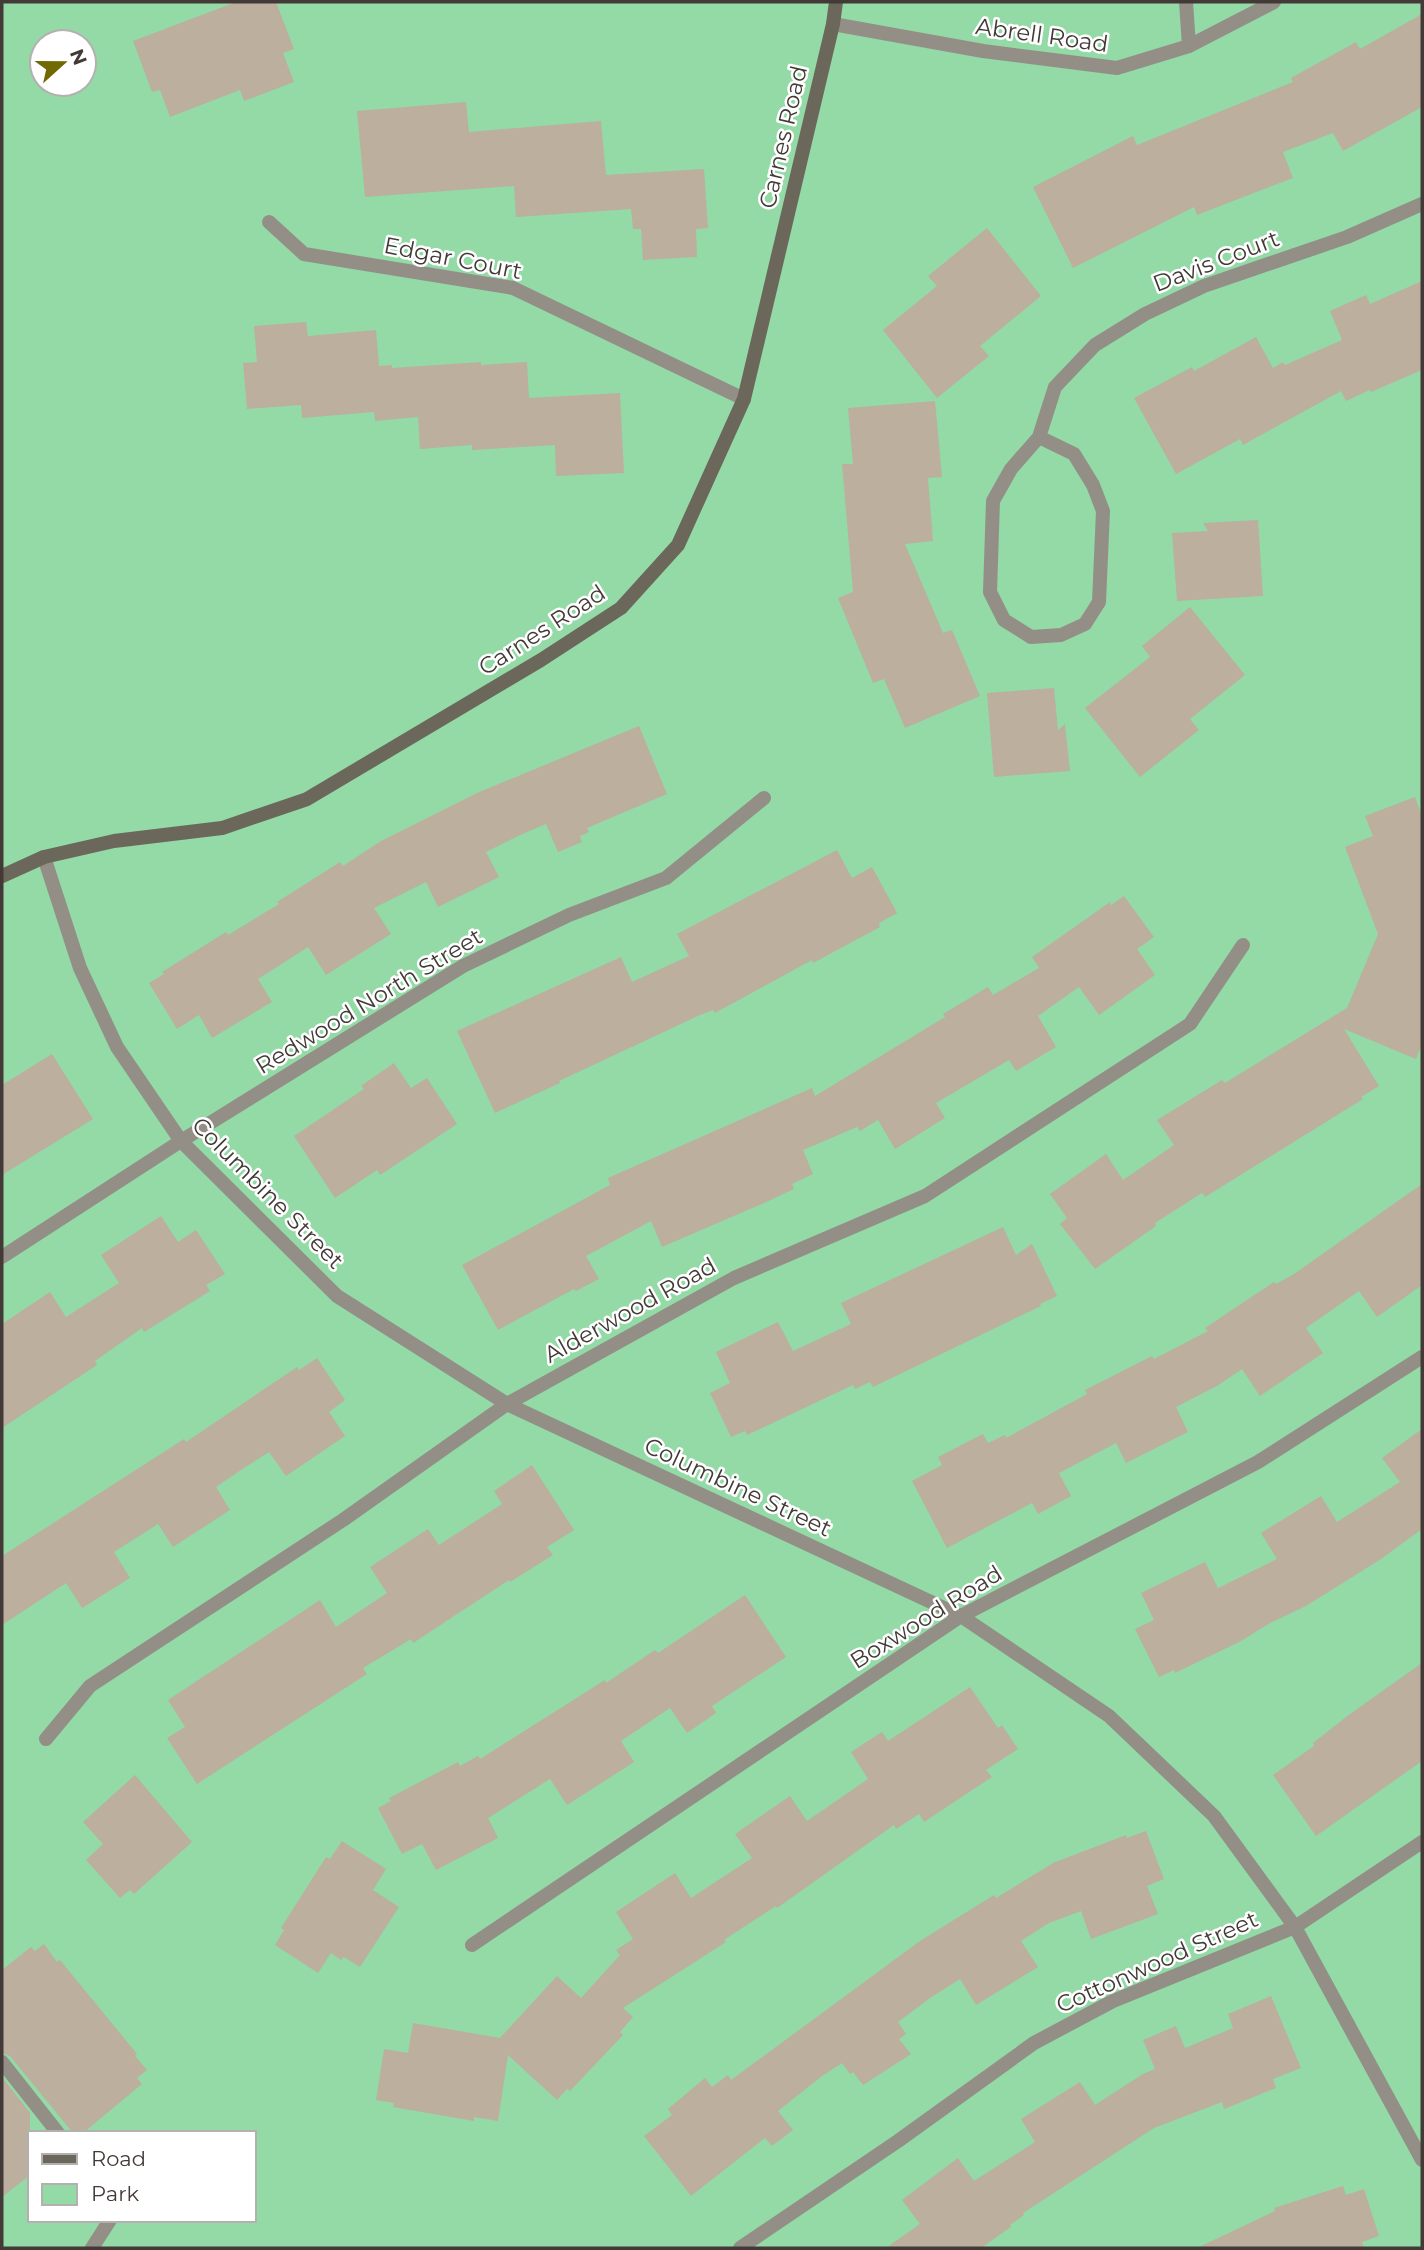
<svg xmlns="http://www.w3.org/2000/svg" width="1424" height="2250" viewBox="0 0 1424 2250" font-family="Montserrat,sans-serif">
<rect width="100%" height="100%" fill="#f6dfd7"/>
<path fill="#93daa6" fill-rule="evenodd" d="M 2,2 L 1422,2 L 1422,2248 L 2,2248 ZM 42,42 L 84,42 L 84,84 L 42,84 ZM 30,2133 L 254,2133 L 254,2220 L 30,2220 Z"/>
<g fill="#bcaf9d">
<path d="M 236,2 L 276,2 L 294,49 L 283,53 L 294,82 L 244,101 L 240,90 L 170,117 L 160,90 L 152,92 L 133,41 Z"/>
<path d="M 1422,14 L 1422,107 L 1343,151 L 1333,133 L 1283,152 L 1293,178 L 1197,215 L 1194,207 L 1073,268 L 1033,187 L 1133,136 L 1137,145 L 1293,82 L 1291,78 L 1356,42 L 1360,49 Z"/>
<path d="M 466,102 L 469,132 L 601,121 L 606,175 L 704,169 L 708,228 L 696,229 L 697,257 L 643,260 L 641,229 L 633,229 L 631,209 L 516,217 L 514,186 L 365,197 L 357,111 Z"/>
<path d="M 987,228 L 1041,296 L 980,346 L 989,356 L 937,398 L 883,330 L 937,286 L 928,276 Z"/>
<path d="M 1422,281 L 1422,370 L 1371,392 L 1370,390 L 1346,401 L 1341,391 L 1243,445 L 1240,439 L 1176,474 L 1134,398 L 1192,367 L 1194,371 L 1256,337 L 1273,368 L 1283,362 L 1285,365 L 1342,340 L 1330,311 L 1366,295 L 1370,304 Z"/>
<path d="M 306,322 L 308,336 L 376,330 L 379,366 L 392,365 L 392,368 L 481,362 L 481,365 L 527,362 L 529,398 L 620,393 L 624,473 L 556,476 L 555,445 L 472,450 L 472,445 L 420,449 L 418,417 L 375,421 L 374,412 L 302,418 L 301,405 L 247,409 L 243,363 L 257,362 L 254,326 Z"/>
<path d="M 935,401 L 942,477 L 928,478 L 933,541 L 905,544 L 943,633 L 952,630 L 980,696 L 905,728 L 884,679 L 873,683 L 838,598 L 853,592 L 842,464 L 853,464 L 848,408 Z"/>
<path d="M 1258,520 L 1263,596 L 1177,601 L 1172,533 L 1208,531 L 1203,523 Z"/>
<path d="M 1190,607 L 1245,675 L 1190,719 L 1199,730 L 1140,777 L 1085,708 L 1150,657 L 1142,646 Z"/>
<path d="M 1054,688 L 1058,730 L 1065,724 L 1070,771 L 994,777 L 987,693 Z"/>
<path d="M 639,726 L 667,794 L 587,828 L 589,832 L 580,836 L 582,842 L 558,852 L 546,824 L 520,835 L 486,852 L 499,877 L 438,907 L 426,882 L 374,908 L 391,934 L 326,975 L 308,947 L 258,979 L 272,1002 L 212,1038 L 199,1015 L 177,1029 L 149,983 L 164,974 L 162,972 L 226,932 L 228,935 L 279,904 L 277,902 L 340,862 L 343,866 L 381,841 L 477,793 Z"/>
<path d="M 1415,797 L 1422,816 L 1422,1044 L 1416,1059 L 1344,1029 L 1379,1086 L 1361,1097 L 1363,1099 L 1263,1161 L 1205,1197 L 1202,1193 L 1155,1223 L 1156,1226 L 1095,1269 L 1060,1224 L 1067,1218 L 1050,1194 L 1106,1154 L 1123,1180 L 1174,1145 L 1157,1120 L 1222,1080 L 1225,1083 L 1347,1008 L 1378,934 L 1345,847 L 1373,836 L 1365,816 Z"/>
<path d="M 837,850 L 852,878 L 872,867 L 897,913 L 879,923 L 880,927 L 813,963 L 812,960 L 715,1013 L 713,1010 L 700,1015 L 559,1081 L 560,1083 L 495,1113 L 457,1031 L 621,957 L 632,982 L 689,956 L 677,934 Z"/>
<path d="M 1124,896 L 1154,937 L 1137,949 L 1155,975 L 1099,1015 L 1079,987 L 1038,1016 L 1056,1047 L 1016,1071 L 1009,1060 L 936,1103 L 945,1118 L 895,1149 L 878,1120 L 860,1131 L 857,1127 L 803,1150 L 813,1174 L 792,1184 L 794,1189 L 764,1203 L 662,1247 L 651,1221 L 586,1256 L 599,1279 L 576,1291 L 574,1289 L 498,1330 L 462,1265 L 610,1185 L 608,1178 L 812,1088 L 815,1096 L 945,1017 L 943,1014 L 988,987 L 993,995 L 1039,968 L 1032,957 L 1110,902 L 1111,905 Z"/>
<path d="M 52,1054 L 93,1119 L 2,1175 L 2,1085 Z"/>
<path d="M 394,1063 L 411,1088 L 427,1078 L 457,1124 L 380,1175 L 377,1170 L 335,1198 L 294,1136 L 364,1089 L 361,1086 Z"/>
<path d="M 1422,1184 L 1422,1285 L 1377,1317 L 1359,1291 L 1306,1328 L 1323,1353 L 1260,1396 L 1242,1369 L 1217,1386 L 1176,1407 L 1188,1432 L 1126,1463 L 1116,1443 L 1059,1473 L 1071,1496 L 1038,1514 L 1032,1503 L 947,1548 L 912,1481 L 942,1465 L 938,1457 L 983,1434 L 988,1443 L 1005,1435 L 1006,1438 L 1087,1394 L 1085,1390 L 1152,1356 L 1154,1359 L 1208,1331 L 1205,1328 L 1274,1282 L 1276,1284 L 1294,1274 Z"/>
<path d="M 161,1216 L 178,1242 L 196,1230 L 225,1274 L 206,1285 L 210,1291 L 144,1332 L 142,1328 L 95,1361 L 97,1365 L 2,1428 L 2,1324 L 50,1292 L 66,1317 L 119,1283 L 101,1255 Z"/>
<path d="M 1003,1227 L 1016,1255 L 1032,1244 L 1057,1296 L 1040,1304 L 1041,1306 L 873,1387 L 870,1382 L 855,1389 L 853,1385 L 747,1435 L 745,1431 L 731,1437 L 710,1393 L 730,1383 L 716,1352 L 778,1322 L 793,1351 L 851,1324 L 841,1303 Z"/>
<path d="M 317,1358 L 345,1400 L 329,1412 L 345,1436 L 286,1476 L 269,1452 L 244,1468 L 216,1487 L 230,1510 L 173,1547 L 158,1524 L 114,1552 L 130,1578 L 82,1608 L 66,1583 L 2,1625 L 2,1556 L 184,1439 L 186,1442 L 297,1367 L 299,1370 Z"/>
<path d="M 1422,1429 L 1422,1529 L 1381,1559 L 1306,1606 L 1270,1623 L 1241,1641 L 1175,1673 L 1174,1670 L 1159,1677 L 1135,1629 L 1154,1620 L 1141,1593 L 1205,1562 L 1218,1588 L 1277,1559 L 1261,1533 L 1321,1496 L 1337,1522 L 1400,1482 L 1382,1458 Z"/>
<path d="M 532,1465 L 574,1530 L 547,1547 L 553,1555 L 510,1582 L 509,1580 L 413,1643 L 411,1639 L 363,1668 L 367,1674 L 197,1784 L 167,1738 L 185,1727 L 168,1700 L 320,1600 L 336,1627 L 387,1593 L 370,1567 L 428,1529 L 439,1545 L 502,1504 L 494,1491 Z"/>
<path d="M 745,1595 L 786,1657 L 712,1706 L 716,1713 L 687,1733 L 670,1708 L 621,1741 L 634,1762 L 567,1805 L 550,1779 L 488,1818 L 498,1838 L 436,1870 L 422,1844 L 402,1854 L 378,1808 L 391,1801 L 389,1798 L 458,1762 L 460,1766 L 478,1756 L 480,1759 L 605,1680 L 606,1683 L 655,1650 L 658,1653 Z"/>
<path d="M 1422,1663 L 1422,1761 L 1316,1836 L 1273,1775 L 1314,1746 L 1313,1743 L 1350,1714 Z"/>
<path d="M 970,1687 L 998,1728 L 1002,1725 L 1018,1749 L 986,1770 L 992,1777 L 924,1822 L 919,1814 L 896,1829 L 894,1825 L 777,1908 L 776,1906 L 724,1940 L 726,1942 L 623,2008 L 633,2017 L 620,2032 L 623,2035 L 570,2091 L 567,2089 L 557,2100 L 508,2055 L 498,2121 L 474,2117 L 474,2121 L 393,2107 L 394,2103 L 376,2100 L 384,2049 L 408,2053 L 413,2023 L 500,2038 L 557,1976 L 581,1998 L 620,1955 L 616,1950 L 633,1939 L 616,1912 L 675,1873 L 691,1898 L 752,1858 L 735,1834 L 790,1796 L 807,1821 L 868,1779 L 851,1752 L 882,1732 L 888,1741 Z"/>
<path d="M 135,1775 L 192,1842 L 134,1894 L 130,1890 L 120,1898 L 86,1860 L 103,1844 L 83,1822 Z"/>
<path d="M 1146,1831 L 1164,1879 L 1147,1886 L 1158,1914 L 1091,1939 L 1081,1911 L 1049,1923 L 1021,1941 L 1038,1967 L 976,2005 L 960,1979 L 930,1998 L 898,2022 L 906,2034 L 899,2039 L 911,2054 L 863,2085 L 853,2072 L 850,2074 L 842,2063 L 822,2076 L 778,2111 L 793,2130 L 772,2146 L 765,2138 L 691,2196 L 644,2136 L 672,2115 L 668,2109 L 705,2078 L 712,2087 L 728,2075 L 731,2080 L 920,1941 L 994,1895 L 996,1898 L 1053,1863 L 1126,1835 L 1127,1838 Z"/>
<path d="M 342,1841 L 386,1869 L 373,1890 L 399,1907 L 360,1967 L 344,1957 L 341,1960 L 331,1953 L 318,1973 L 275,1945 L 284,1930 L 281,1928 L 326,1857 L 330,1859 Z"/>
<path d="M 44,1944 L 57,1962 L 60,1960 L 137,2054 L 135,2056 L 147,2070 L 137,2078 L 142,2084 L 83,2133 L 73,2133 L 10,2056 L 2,2053 L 2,1970 L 31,1947 L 35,1951 Z"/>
<path d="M 1271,1996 L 1301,2068 L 1273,2079 L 1276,2088 L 1224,2109 L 1222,2102 L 1154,2128 L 1023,2213 L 1024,2215 L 1010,2225 L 1011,2227 L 981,2248 L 886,2248 L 920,2224 L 902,2200 L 958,2158 L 974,2181 L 1035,2142 L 1021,2119 L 1080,2082 L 1095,2105 L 1143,2074 L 1155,2069 L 1143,2040 L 1176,2026 L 1185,2048 L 1233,2028 L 1228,2014 Z"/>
<path d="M 2,2077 L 30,2113 L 30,2175 L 2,2197 Z"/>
<path d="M 1343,2186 L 1346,2195 L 1364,2189 L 1379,2236 L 1362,2242 L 1364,2248 L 1197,2248 L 1275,2211 L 1274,2208 Z"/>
</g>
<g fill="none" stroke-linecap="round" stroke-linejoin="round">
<g stroke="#938f87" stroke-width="14">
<path d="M 1186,2 L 1189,46"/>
<path d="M 2,2062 L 58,2133"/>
</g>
<g stroke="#938f87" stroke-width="14">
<path d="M 833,24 L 983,51 L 1117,68 L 1189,46 L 1274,2"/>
<path d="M 269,222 L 304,254 L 513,288 L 744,399"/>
<path d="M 1039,437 L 1074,454 L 1093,485 L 1103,511 L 1099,602 L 1085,624 L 1061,635 L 1031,637 L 1004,620 L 990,592 L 993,501 L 1011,469 L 1039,437 L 1055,387 L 1095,345 L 1145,314 L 1204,286 L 1347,237 L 1422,204"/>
<path d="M 44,857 L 80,968 L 117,1047 L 181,1141 L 337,1296 L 507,1404 L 961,1616 L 1109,1716 L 1214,1816 L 1295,1927 L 1422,2160"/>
<path d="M 2,1257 L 181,1141 L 463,966 L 569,915 L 666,878 L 764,798"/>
<path d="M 46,1739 L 90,1686 L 343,1520 L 507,1404 L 734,1278 L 925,1196 L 1190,1024 L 1243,945"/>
<path d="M 472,1945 L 961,1616 L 1258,1462 L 1422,1357"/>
<path d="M 92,2248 L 110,2220"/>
<path d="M 740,2248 L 898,2141 L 1034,2043 L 1113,2001 L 1295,1927 L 1422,1842"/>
</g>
<path stroke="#6c675b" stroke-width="14" d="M 2,876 L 44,857 L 114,841 L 222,828 L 307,799 L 541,660 L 621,608 L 678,545 L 744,399 L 833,24 L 836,2"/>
</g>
<g text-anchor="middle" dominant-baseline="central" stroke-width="5" stroke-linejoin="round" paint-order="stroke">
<g font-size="23" fill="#433a37" stroke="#fff">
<text transform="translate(1042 35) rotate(8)">Abrell Road</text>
<text transform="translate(783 137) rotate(-77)">Carnes Road</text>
<text transform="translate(453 258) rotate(11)">Edgar Court</text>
<text transform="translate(1216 261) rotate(-21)">Davis Court</text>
<text transform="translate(542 630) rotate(-33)">Carnes Road</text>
<text transform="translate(369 1001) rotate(-31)">Redwood North Street</text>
<text transform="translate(268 1193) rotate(45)">Columbine Street</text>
<text transform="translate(630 1310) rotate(-29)">Alderwood Road</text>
<text transform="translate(738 1487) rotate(25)">Columbine Street</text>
<text transform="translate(926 1617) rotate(-32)">Boxwood Road</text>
<text transform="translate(1157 1962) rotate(-24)">Cottonwood Street</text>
</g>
</g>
<rect width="1424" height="2250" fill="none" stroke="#433a37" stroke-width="7"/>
<rect x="28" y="2131" width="228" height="91" fill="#ffffff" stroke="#b4b0af" stroke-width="2"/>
<rect x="42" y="2154" width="35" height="10" fill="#6c675b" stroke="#b4b0af" stroke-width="2"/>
<text x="91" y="2166" font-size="21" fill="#433a37">Road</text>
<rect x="42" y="2184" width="35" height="21" fill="#93daa6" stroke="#b4b0af" stroke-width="2"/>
<text x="91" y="2201" font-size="21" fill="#433a37">Park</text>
<g transform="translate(63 63) rotate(69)"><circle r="33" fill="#ffffff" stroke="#b4b0af" stroke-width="2"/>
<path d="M0-5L12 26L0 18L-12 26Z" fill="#716902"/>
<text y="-10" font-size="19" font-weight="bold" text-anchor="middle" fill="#433a37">N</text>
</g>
</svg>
